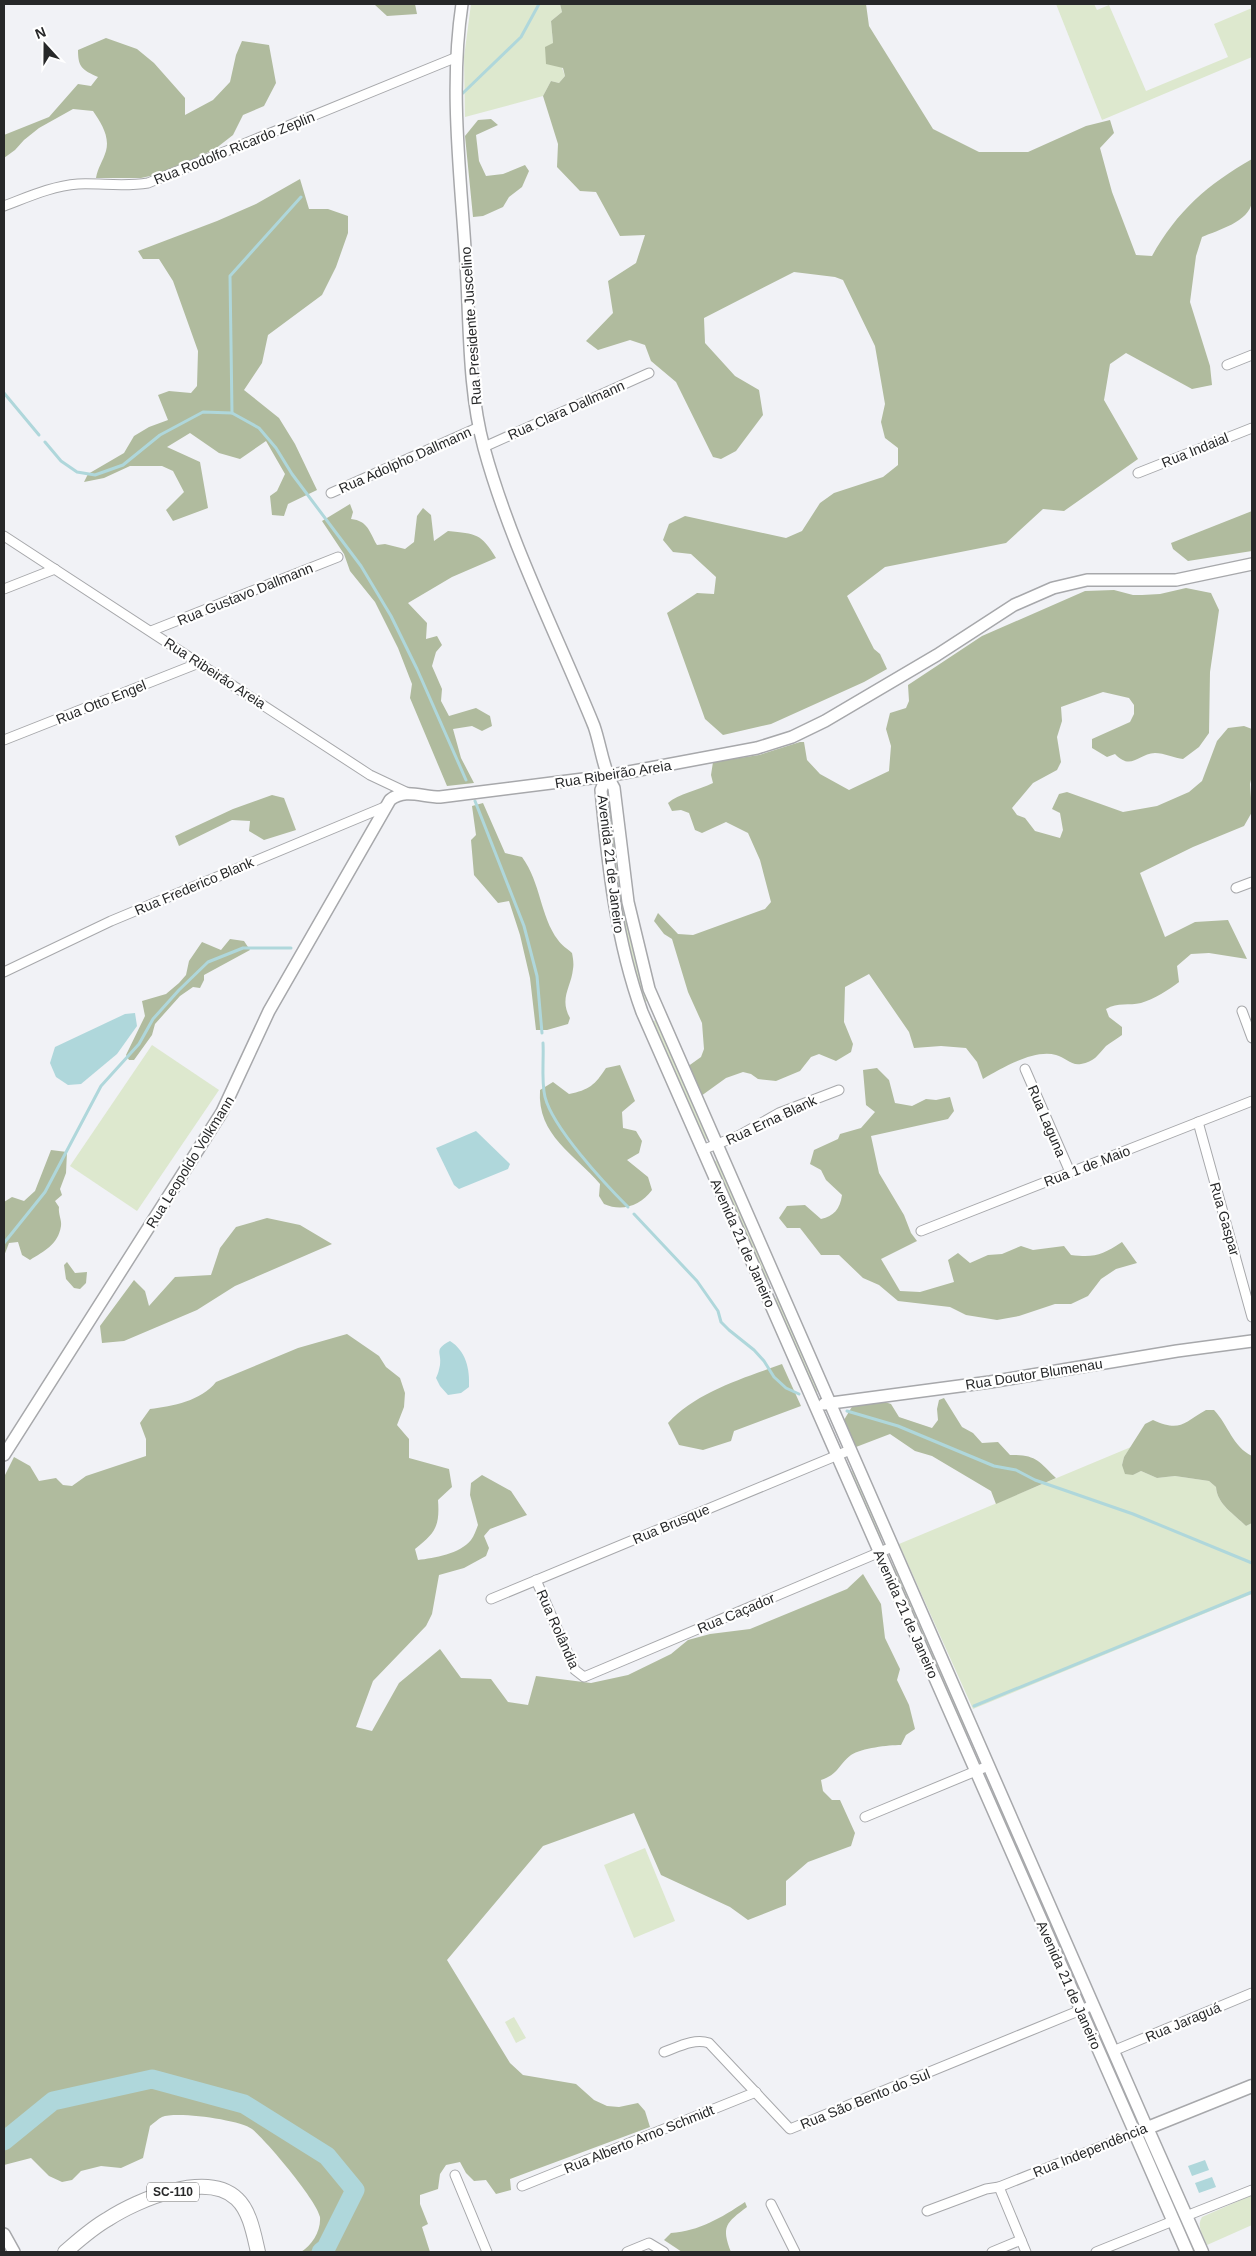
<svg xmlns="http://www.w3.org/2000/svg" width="1256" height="2256" viewBox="0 0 1256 2256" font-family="Helvetica,sans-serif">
<rect width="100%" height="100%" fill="#f1f2f6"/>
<g fill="#dde8ce">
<path d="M 471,4 L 560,4 L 562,12 L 551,21 L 553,43 L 565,76 L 559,83 L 551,81 L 543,96 L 465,117 L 464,57 Z"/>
<path d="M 1056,4 L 1094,4 L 1097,10 L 1109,5 L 1146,91 L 1228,57 L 1214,24 L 1252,8 L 1252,57 L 1102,120 Z"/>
<path d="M 610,792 C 618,864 624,933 648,1001 L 644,1002 C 619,933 613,865 606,793 Z"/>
<path d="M 656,1020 L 708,1139 L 703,1140 L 651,1022 Z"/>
<path d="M 152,1045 L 219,1090 L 137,1211 L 70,1166 Z"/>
<path d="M 717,1160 L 769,1279 L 765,1280 L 713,1162 Z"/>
<path d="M 777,1298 L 818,1391 L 813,1393 L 772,1300 Z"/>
<path d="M 1131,1447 L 1124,1457 L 1122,1465 L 1133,1475 L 1141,1471 L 1157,1478 L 1175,1476 L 1209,1481 L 1216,1487 C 1217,1504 1234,1514 1246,1526 L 1252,1523 L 1252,1594 L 973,1709 L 899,1544 Z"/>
<path d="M 853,1471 L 882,1536 L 879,1538 L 850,1472 Z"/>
<path d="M 895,1565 L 969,1735 L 966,1736 L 892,1567 Z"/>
<path d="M 996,1795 L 1029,1871 L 1025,1873 L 992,1797 Z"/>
<path d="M 645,1848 L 675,1921 L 634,1938 L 604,1865 Z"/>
<path d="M 1049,1915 L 1080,1985 L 1075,1986 L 1045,1916 Z"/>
<path d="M 514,2017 L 526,2038 L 516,2043 L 505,2022 Z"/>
<path d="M 1252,2195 L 1252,2225 L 1207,2245 C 1203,2235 1196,2226 1202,2217 Z"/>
</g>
<g fill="#b0bb9e">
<path d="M 374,4 L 415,4 L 417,14 L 387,16 Z"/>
<path d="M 560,4 L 866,4 L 869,26 L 933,129 L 979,152 L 1028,152 L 1086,126 L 1110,120 L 1114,133 L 1100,148 L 1112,192 L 1136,255 L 1152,256 C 1177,211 1208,184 1252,159 C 1252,172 1255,188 1252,202 C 1249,222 1218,230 1202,237 L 1196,256 L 1190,302 L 1210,366 L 1212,385 L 1192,389 L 1126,353 L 1110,364 L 1104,400 L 1138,459 L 1064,511 L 1043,509 L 1006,543 L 885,567 L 847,596 L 874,649 L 880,654 L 887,669 L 864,682 L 771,724 L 723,735 L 705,719 L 667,613 L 697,593 L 714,594 L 716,577 L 691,554 L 673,552 L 663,540 L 669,524 L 685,516 L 786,538 L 802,531 L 820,503 L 834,493 L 883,477 L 898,465 L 898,448 L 885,438 L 881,422 L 885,404 L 875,346 L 843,280 L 835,277 L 794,272 L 704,318 L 705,343 L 735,376 L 759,390 L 763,415 L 736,451 L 721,459 L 713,457 L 676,382 L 651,361 L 645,345 L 630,340 L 598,350 L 586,341 L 613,313 L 608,281 L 636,263 L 645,235 L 620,236 L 596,192 L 580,191 L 557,167 L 558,144 L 543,96 L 551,81 L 559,83 L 565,76 L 563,68 L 546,64 L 545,47 L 553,43 L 551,21 L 562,12 Z"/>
<path d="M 106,38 L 137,49 L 154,63 L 185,98 L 185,115 L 213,100 L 230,82 L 236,55 L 242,41 L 269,45 L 276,83 L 264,106 L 243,115 L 233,135 L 215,149 L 164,173 L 141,178 L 96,178 C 98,167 103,161 106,151 C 110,136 101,123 93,111 L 73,109 L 39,128 L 24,140 L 15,150 L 4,158 L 4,135 L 49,117 L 78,84 L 91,86 L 98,77 C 82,70 78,67 78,50 Z"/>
<path d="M 491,119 L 498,125 L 476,135 L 479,161 L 486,176 L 503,174 L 525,165 L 529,171 L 522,187 L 509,197 L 503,207 L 483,216 L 473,217 L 465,136 L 478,120 Z"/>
<path d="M 300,179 L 309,209 L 328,209 L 348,216 L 348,233 L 336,267 L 322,295 L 268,335 L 262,363 L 244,390 L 279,418 L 295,444 L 317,490 L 288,504 L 284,516 L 272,515 L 270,496 L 277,491 L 285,474 L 266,441 L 240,459 L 219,453 L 190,433 L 167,447 L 200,462 L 208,508 L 173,521 L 166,510 L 184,492 L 173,471 L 162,466 L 130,466 L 104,478 L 84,482 L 88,474 L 124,453 L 134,436 L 149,427 L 168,420 L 158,395 L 169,391 L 191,393 L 197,386 L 198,351 L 173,281 L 159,259 L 143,259 L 138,251 L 217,221 L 256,204 Z"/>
<path d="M 350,504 L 353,512 L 351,519 C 368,521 369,531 377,545 L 385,544 L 405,549 L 414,542 L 417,516 L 423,508 L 431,515 L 434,541 L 448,531 C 476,534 481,533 496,558 L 452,577 L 408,603 L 427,623 L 426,639 L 437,636 L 442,645 L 436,652 L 432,666 L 442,689 L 441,701 L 449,716 L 476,708 L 490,716 L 492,726 L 482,731 L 472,726 L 453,729 L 461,758 L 474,783 L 447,786 L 410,698 L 412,684 L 398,648 L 375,602 L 350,571 L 344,554 L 322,521 Z"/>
<path d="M 1252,511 L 1252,551 L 1188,561 L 1173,549 L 1171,543 Z"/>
<path d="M 1186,588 L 1211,593 L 1219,610 L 1210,672 L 1209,733 L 1199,747 L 1183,759 C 1175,758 1164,753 1155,753 C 1138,754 1131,771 1115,754 L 1107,757 L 1092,748 L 1092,739 L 1130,722 L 1134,714 L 1134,705 L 1129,698 L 1103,692 L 1061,707 L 1062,721 L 1057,737 L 1061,762 L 1057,770 L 1033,783 L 1012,808 L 1017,815 L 1025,818 L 1035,831 L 1060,838 L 1063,830 L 1060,813 L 1052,809 L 1059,794 L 1067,792 L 1123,812 L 1157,806 L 1189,792 L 1202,781 L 1217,741 L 1228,728 L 1244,726 L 1252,729 L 1252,775 L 1250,784 L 1252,812 L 1244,826 L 1193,847 L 1140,873 L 1165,937 L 1195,922 L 1228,920 L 1247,959 L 1209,953 L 1191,954 L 1177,966 L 1179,982 C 1169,990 1154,999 1141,1003 C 1129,1006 1118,1002 1106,1009 L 1109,1017 L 1122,1027 L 1122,1035 C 1117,1039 1111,1042 1106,1046 C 1098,1055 1094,1062 1081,1064 C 1071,1066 1065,1057 1056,1055 C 1034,1049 1002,1068 983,1079 L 977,1062 L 966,1048 L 941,1046 L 914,1048 L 909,1032 L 869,974 L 845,987 L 844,1022 L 853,1044 L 851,1052 L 836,1061 L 819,1054 L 811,1057 L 800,1071 L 776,1081 L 758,1079 L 751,1074 L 743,1072 L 726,1078 L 701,1096 L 687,1067 L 701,1057 L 704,1049 L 702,1023 L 688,992 L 672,939 L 664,934 L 654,921 L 658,913 L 678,934 L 693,935 L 765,909 L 771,902 L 760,860 L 748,833 L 726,822 L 702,833 L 695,830 L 689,813 L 681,810 L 672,811 L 668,803 C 678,794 699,790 713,783 L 711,775 L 713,762 L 759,755 L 800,742 L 804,742 L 807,760 L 820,774 L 849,790 L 889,771 L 891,746 L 886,729 L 890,713 L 906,708 L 909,701 L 908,685 L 982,636 L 1085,591 L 1114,590 L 1133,595 L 1142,595 L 1160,594 Z"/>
<path d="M 272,795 L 284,798 L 296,830 L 264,840 L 249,831 L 250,821 L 232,820 L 179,846 L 175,836 L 233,809 Z"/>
<path d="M 483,803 L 505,853 L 522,857 C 541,883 540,916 558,940 C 561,945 568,949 572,953 C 573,958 574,964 573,969 C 571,988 559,998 570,1018 L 568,1024 L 547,1030 L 536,1030 L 530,978 L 520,935 L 509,901 L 498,903 L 474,875 L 471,840 L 476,835 L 472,806 Z"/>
<path d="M 230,939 L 244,941 L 250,950 L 204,975 L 204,980 L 200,988 L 193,987 L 180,996 L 155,1024 L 152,1035 L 134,1060 L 129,1060 L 126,1055 L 145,1016 L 142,1001 L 166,994 L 179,983 L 186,975 L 189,961 L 202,942 L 221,950 Z"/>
<path d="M 620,1065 L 635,1101 L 622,1112 L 623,1128 L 636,1131 L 642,1141 L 639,1153 L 627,1160 L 648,1177 L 652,1190 C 640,1206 622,1212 604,1204 L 599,1196 L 600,1184 C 575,1154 537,1136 540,1090 L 553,1082 L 569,1094 C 589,1090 595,1085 606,1068 Z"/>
<path d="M 877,1068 L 889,1080 L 895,1103 L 912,1106 L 926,1099 L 936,1100 L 950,1097 L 954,1111 L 948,1119 L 871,1136 L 879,1173 L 904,1215 L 911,1233 L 917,1241 L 881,1259 L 900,1291 L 920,1292 L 954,1282 L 948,1260 L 958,1253 L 970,1263 L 988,1255 L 1002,1254 L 1021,1246 L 1033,1250 L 1064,1246 L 1071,1255 C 1095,1258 1102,1255 1122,1242 L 1137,1263 L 1116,1269 L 1101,1279 L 1088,1296 L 1071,1304 L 1055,1304 L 1019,1316 L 997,1320 L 966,1315 L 950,1307 L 898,1301 L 879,1285 L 863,1278 L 839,1255 L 821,1255 L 800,1228 L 787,1228 L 779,1218 L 787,1206 L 805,1205 L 821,1219 C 834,1216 840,1209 842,1195 L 826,1180 L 821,1170 L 810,1164 L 814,1150 L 838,1139 L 840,1134 L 861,1128 L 875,1112 L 866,1105 L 863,1070 Z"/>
<path d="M 51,1150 L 67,1152 L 66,1173 L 60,1189 L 62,1195 L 55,1201 L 59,1207 C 58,1214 62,1220 61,1226 C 58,1245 44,1251 30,1260 L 22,1255 L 18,1242 L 9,1243 L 4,1256 L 4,1202 L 12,1197 L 24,1201 L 35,1191 Z"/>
<path d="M 267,1218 L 300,1225 L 332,1244 L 235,1286 L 197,1310 L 124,1341 L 102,1343 L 100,1326 L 134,1280 L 145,1291 L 149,1306 L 175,1277 L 211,1275 L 220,1248 L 236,1227 Z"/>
<path d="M 67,1262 L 75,1273 L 87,1272 L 86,1283 L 80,1289 L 74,1288 L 66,1279 L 64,1265 Z"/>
<path d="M 347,1334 L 379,1356 L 386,1367 L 400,1378 L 405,1393 L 404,1407 L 397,1425 L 409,1439 L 409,1458 L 449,1469 L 452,1487 L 438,1500 C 440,1527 435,1533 415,1549 L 418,1560 C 434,1558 460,1554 471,1540 C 474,1536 476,1530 478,1525 L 470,1495 L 471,1483 L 482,1475 L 511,1491 L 527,1515 L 490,1529 L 484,1536 L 489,1548 L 486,1556 L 464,1568 L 439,1575 L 432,1614 L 426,1626 L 373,1681 L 356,1727 L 372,1731 L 399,1683 L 440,1649 L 461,1678 L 491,1679 L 508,1702 L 528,1705 L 536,1676 L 591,1683 L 628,1675 L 671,1654 L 688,1640 L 710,1634 L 750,1629 L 847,1589 L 863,1574 L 881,1604 L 885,1638 L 900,1669 L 897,1680 L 909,1705 L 915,1729 L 906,1735 L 901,1745 C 888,1745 862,1748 851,1755 C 839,1764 838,1775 821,1780 L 823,1791 L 832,1800 L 840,1800 L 855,1833 L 851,1846 L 808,1862 L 786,1881 L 786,1905 L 748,1920 L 730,1907 L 661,1875 L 634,1813 L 543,1846 L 447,1960 L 510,2063 L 523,2075 L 576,2084 L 594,2100 L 607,2106 L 619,2107 L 638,2103 L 645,2111 L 650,2127 L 510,2179 L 511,2190 L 496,2194 L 486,2180 L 474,2181 L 466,2173 L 460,2162 L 446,2165 L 440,2174 L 438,2189 L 420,2195 L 420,2204 L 428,2224 L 422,2227 L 430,2252 L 301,2252 C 312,2245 321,2231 320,2217 C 318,2202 266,2140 252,2129 C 240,2120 177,2111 162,2117 C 158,2119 154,2123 150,2126 L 143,2158 L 121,2168 L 101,2166 L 81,2171 L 72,2180 L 62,2182 L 49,2176 L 31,2158 L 4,2165 L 4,1477 L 14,1457 L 30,1466 L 39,1481 L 56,1478 L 63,1485 L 72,1486 L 86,1476 L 146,1456 L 146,1439 L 140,1423 L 150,1409 C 173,1406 201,1401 216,1382 L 298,1348 Z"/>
<path d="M 782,1364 L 801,1406 L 734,1431 L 731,1441 L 703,1450 L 679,1445 L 668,1423 C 696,1392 744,1378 782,1364 Z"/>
<path d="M 944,1398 L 962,1427 L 973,1433 L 982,1443 L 998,1442 L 1010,1455 C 1035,1454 1039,1461 1056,1478 L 996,1504 L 991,1491 L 932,1456 L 915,1451 L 890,1434 L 856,1447 L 844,1420 L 853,1405 L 882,1401 L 891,1404 L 899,1417 L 932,1428 L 938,1420 L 937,1409 L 939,1400 Z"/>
<path d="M 1206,1410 L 1214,1410 C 1229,1426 1232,1446 1252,1456 L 1252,1523 L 1246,1526 C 1234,1514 1217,1504 1216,1487 L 1209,1481 L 1175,1476 L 1157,1478 L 1141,1471 L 1133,1475 L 1125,1474 L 1122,1465 L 1124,1457 L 1145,1424 L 1153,1420 C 1180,1432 1182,1424 1206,1410 Z"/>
<path d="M 745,2202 L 747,2207 C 726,2223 721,2226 731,2252 L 682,2252 L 664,2240 L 671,2233 C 699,2231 721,2218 745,2202 Z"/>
</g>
<g fill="#afd7db">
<path d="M 135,1013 L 137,1026 L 117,1054 L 81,1084 L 68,1085 L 56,1077 L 50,1063 L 55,1047 L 125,1014 Z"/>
<path d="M 476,1131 L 510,1164 L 508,1169 L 459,1189 L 454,1185 L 436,1148 Z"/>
<path d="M 450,1341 C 466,1351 470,1369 469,1387 L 461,1393 L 448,1395 L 440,1386 L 436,1378 C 438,1374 439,1370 440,1365 C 442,1352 433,1350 450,1341 Z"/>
<path d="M 1205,2160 L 1209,2170 L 1192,2176 L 1188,2166 Z"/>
<path d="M 1212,2177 L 1216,2187 L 1199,2193 L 1195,2183 Z"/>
</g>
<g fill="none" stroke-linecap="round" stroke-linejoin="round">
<g stroke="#afd7db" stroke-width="3">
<path d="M 463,93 L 521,37 L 539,4"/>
<path d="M 4,393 L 39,435"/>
<path d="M 232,413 L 230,276 L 301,197"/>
<path d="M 45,442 L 61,461 L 77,472 L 95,475 L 123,465 L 160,435 L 203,412 L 232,413 L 259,428 L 276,448 L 292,474 L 361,566 L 391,616 L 417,669 L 466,780"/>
<path d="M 475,801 L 524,926 L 537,976 L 542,1033"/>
<path d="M 543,1043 C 544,1060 541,1080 545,1097 C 553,1128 604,1183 628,1207"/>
<path d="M 634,1214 L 697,1281 L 718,1311 L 721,1322 L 729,1330 L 754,1350 L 764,1361 L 774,1377 L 786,1388 L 799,1394"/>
<path d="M 4,1243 L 45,1192 L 101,1086 L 139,1044 L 153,1019 L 179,990 L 208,962 L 243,948 L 291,948"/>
<path d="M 847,1411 L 898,1426 L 994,1466 L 1016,1470 L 1035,1480 L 1133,1514 L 1252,1563"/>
<path d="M 974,1706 L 1252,1592"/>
</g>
<path stroke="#afd7db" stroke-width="19" d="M 4,2141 L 53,2101 L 152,2079 L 244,2104 L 327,2156 L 355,2190 L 326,2248 L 321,2252"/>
<defs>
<g id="minor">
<path d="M 4,206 C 28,197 52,186 78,184 C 101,183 124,187 148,183 L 457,57"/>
<path d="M 1227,365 L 1252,355"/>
<path d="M 484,447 L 649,373"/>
<path d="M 1138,473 L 1252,428"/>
<path d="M 331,493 L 479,427"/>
<path d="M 4,536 L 370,775 L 406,792"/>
<path d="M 4,589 L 55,569"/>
<path d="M 151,631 L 338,557"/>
<path d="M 4,740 L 199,663"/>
<path d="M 1236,888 L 1252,882"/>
<path d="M 4,972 L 111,921 L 387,806"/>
<path d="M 1242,1011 L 1252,1038"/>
<path d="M 1025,1069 L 1070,1172"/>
<path d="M 1198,1122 L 1252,1317"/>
<path d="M 702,1150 L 740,1135 L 779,1113 L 839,1090"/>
<path d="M 921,1231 L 1252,1101"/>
<path d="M 536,1580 L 575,1670 L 584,1677 L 892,1547"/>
<path d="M 491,1599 L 850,1450"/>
<path d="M 865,1817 L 988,1766"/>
<path d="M 1113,2051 L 1252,1993"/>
<path d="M 664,2052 C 678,2047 694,2038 709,2043 L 790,2129 L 1093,2005"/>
<path d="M 455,2175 L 487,2252"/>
<path d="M 522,2186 L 756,2092"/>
<path d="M 999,2187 L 1026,2252"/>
<path d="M 771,2204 L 795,2252"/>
<path d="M 927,2211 L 986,2189 L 999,2187 L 1135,2133"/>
<path d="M 1186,2216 L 1252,2190"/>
<path d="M 627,2252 L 649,2243 L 664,2252"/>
<path d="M 992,2252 L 1021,2240"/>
<path d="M 1096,2252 L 1173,2221"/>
</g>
<g id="tertiary">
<path d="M 462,4 C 449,90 461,178 466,264 C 470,325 468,389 484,448 C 510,543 557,635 594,726 C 601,746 603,770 614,788 L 628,902 L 649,989 L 1147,2128"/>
<path d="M 607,776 L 601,790 C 608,866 616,940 642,1012 L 1135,2133"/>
<path d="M 824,1404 L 990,1382 L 1177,1351 L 1252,1341"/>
<path d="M 4,1455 L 222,1112 L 269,1011 L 390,800 C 405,788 422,797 440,797 L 607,776 L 757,748 L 792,737 L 825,721 L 937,655 L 1014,605 L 1053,588 L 1087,580 L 1176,580 L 1252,564"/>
<path d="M 4,2234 L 14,2252"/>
</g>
<g id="secondary">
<path d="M 1147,2128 L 1202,2252"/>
<path d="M 1187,2252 L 1135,2133 L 1252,2086"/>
</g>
<path id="primary" d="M 65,2252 C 79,2240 92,2228 108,2219 C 137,2200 207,2170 237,2199 C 250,2211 254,2235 258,2252"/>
</defs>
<use href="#minor" stroke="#a7a8ab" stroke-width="11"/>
<use href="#tertiary" stroke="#a7a8ab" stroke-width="14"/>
<use href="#secondary" stroke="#a7a8ab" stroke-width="15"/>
<use href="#primary" stroke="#a7a8ab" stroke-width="16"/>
<use href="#minor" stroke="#fff" stroke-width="9"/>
<use href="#tertiary" stroke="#fff" stroke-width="11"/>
<use href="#secondary" stroke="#fff" stroke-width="12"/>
<use href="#primary" stroke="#fff" stroke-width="14"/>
</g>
<g text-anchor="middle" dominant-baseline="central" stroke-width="4.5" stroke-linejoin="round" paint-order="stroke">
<rect fill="#fff" stroke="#686869" stroke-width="1" x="147" y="2182.5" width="52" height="19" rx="4"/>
<g font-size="12" font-weight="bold" fill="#272829">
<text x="173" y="2192">SC-110</text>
</g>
<g font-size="14" fill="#272829" stroke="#fff">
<text transform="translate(234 148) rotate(-22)">Rua Rodolfo Ricardo Zeplin</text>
<text transform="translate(471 326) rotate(-94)">Rua Presidente Juscelino</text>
<text transform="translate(566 410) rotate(-24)">Rua Clara Dallmann</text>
<text transform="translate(1195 450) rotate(-22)">Rua Indaial</text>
<text transform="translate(405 460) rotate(-24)">Rua Adolpho Dallmann</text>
<text transform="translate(245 594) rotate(-22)">Rua Gustavo Dallmann</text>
<text transform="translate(215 673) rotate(33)">Rua Ribeirão Areia</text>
<text transform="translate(101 702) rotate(-22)">Rua Otto Engel</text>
<text transform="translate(613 774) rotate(-9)">Rua Ribeirão Areia</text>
<text transform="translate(611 864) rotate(83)">Avenida 21 de Janeiro</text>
<text transform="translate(194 886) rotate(-23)">Rua Frederico Blank</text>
<text transform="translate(771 1120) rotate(-25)">Rua Erna Blank</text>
<text transform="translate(1047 1121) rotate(67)">Rua Laguna</text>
<text transform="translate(190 1162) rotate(-58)">Rua Leopoldo Volkmann</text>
<text transform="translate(1087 1166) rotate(-21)">Rua 1 de Maio</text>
<text transform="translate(1225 1219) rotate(74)">Rua Gaspar</text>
<text transform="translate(743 1243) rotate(66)">Avenida 21 de Janeiro</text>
<text transform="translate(1034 1374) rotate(-9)">Rua Doutor Blumenau</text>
<text transform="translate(671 1524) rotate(-23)">Rua Brusque</text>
<text transform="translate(736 1613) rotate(-23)">Rua Caçador</text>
<text transform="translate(906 1614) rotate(66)">Avenida 21 de Janeiro</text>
<text transform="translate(558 1629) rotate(66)">Rua Rolândia</text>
<text transform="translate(1069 1985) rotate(66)">Avenida 21 de Janeiro</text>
<text transform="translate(1183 2022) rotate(-23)">Rua Jaraguá</text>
<text transform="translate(865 2099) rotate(-22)">Rua São Bento do Sul</text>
<text transform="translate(639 2139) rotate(-22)">Rua Alberto Arno Schmidt</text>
<text transform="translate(1090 2150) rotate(-22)">Rua Independência</text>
</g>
</g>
<rect width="1256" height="2256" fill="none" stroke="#272829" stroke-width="10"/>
<g transform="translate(45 45) rotate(339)" stroke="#ffffff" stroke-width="4" paint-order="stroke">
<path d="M0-4L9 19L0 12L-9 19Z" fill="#272829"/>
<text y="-8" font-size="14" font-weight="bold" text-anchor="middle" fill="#272829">N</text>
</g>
</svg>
